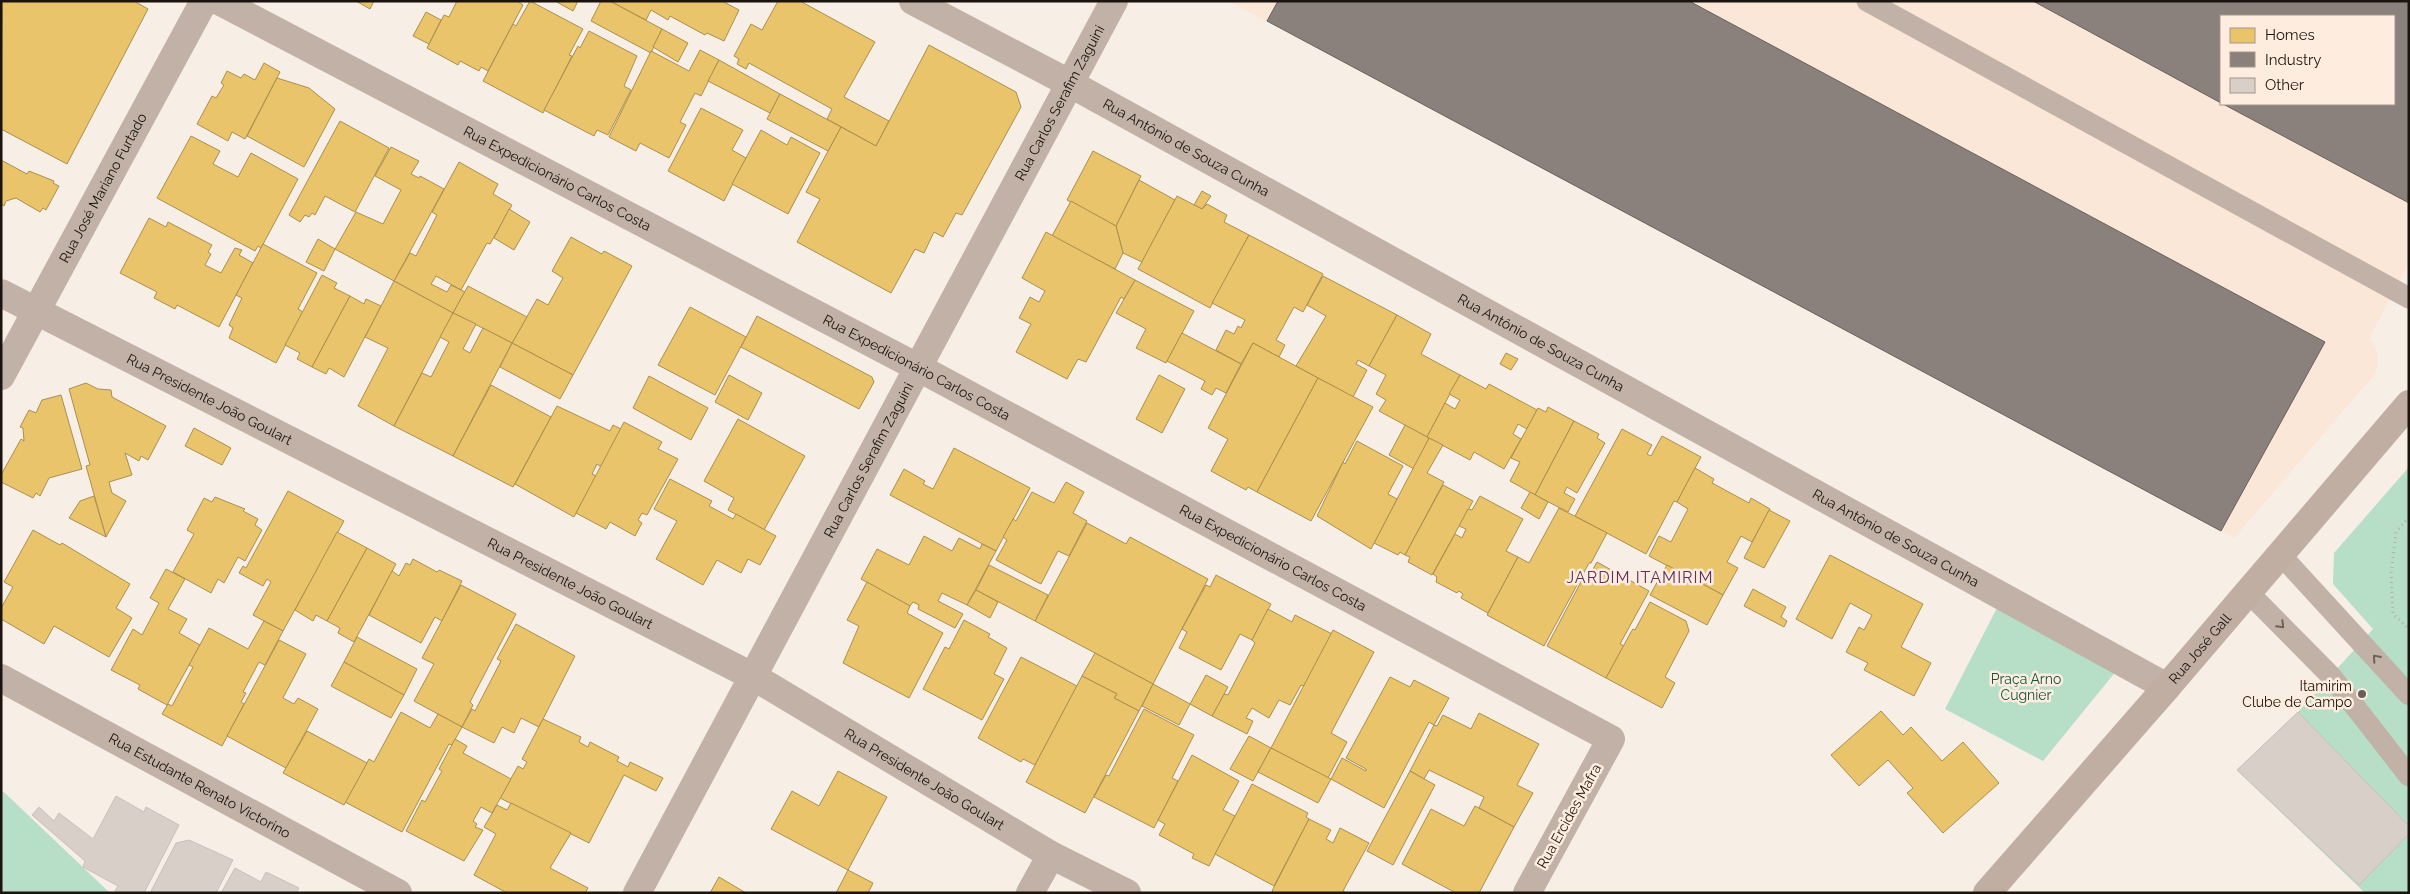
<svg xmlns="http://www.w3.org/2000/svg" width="2410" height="894" viewBox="0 0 2410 894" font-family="Raleway,sans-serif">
<rect width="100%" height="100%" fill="#f7eee6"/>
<path fill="#fbe7d8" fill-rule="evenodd" d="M 1228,1 L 2409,1 L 2409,263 L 2369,339 L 2376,347 L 2378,359 L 2376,373 L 2234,538 ZM 2221,16 L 2394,16 L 2394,104 L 2221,104 Z"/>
<g fill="#b7dfc8">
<path d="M 2409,467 L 2409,893 L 2365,893 L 2237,770 L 2298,712 L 2373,629 L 2333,584 L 2334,553 Z"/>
<path d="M 1998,606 L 2117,670 L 2043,761 L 1945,709 Z"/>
<path d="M 1,790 L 7,795 L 110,893 L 1,893 Z"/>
</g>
<g fill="#e9c46a" stroke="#ab8f4e">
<path d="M 2,1 L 134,1 L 148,9 L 67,164 L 1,129 Z"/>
<path d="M 356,1 L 374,1 L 370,9 Z"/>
<path d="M 457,1 L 517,1 L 523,5 L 488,71 L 481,67 L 479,71 L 460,61 L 458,65 L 427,48 L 444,15 L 449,17 Z"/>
<path d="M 530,1 L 583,29 L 569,55 L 572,56 L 543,113 L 483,81 L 513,24 L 516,26 Z"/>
<path d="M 555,1 L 578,1 L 573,11 Z"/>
<path d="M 601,1 L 610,1 L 662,29 L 651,53 L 591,21 Z"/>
<path d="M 610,1 L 722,1 L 739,10 L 724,41 L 707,33 L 705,35 L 670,16 L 668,20 L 651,10 L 646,20 Z"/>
<path d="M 778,1 L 800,1 L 875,42 L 844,97 L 889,121 L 876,146 L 827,119 L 832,109 L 749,63 L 746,69 L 737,64 L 739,59 L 734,56 L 751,24 L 762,30 Z"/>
<path d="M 426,12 L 441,20 L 429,44 L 413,36 Z"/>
<path d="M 662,29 L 688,43 L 678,62 L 653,47 Z"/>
<path d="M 589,31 L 637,56 L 624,86 L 631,90 L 608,135 L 597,130 L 594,136 L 544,110 L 578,46 L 580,48 Z"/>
<path d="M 929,45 L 1016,92 L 1021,107 L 962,215 L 956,213 L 943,237 L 934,232 L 924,253 L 915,249 L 891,293 L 797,242 L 820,199 L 806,192 L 841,127 L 876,146 Z"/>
<path d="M 700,50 L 719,60 L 701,96 L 695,93 L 680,122 L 686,125 L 669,158 L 640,143 L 636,151 L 609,137 L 651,51 L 689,71 Z"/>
<path d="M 719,60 L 780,94 L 770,113 L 708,81 Z"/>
<path d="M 264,63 L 280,72 L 245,139 L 232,132 L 228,141 L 197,124 L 212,96 L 216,98 L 224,85 L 221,83 L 227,71 L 241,78 L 244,74 L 255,80 Z"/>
<path d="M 277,78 L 309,88 L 335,109 L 304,167 L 247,136 Z"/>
<path d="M 780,94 L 841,127 L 828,151 L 767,119 Z"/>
<path d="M 701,108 L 743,130 L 732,150 L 746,158 L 724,201 L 668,171 Z"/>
<path d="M 340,121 L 389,148 L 355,212 L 325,196 L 315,215 L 312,213 L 309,217 L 305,215 L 300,222 L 289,215 Z"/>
<path d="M 761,130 L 787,145 L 791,137 L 820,153 L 788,214 L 732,184 Z"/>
<path d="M 191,136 L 220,151 L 213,164 L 238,177 L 251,153 L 298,179 L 261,248 L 258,246 L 255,251 L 157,198 Z"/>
<path d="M 391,147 L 419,161 L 411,174 L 419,178 L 420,176 L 444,189 L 394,281 L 335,249 L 356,212 L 383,224 L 401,190 L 375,176 Z"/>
<path d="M 1093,151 L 1141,176 L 1116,226 L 1067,200 Z"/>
<path d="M 1,160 L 27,174 L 29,171 L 54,181 L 53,183 L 59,186 L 46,210 L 43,208 L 40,212 L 16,198 L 6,201 L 4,206 L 1,204 Z"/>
<path d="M 459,162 L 498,184 L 493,194 L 512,205 L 490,244 L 487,243 L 461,290 L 436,276 L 431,284 L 447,292 L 451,285 L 465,292 L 453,313 L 394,281 L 410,253 L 416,256 L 437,215 L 432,212 Z"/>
<path d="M 1139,180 L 1175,200 L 1142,262 L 1123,253 L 1116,226 Z"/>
<path d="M 1202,191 L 1211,196 L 1202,209 L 1194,205 Z"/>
<path d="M 1177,196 L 1202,209 L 1207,204 L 1227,215 L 1224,222 L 1249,235 L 1210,308 L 1138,269 Z"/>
<path d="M 1071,201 L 1116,226 L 1123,253 L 1115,269 L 1052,236 Z"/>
<path d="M 509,209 L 530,222 L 514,250 L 494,238 Z"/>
<path d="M 149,218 L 166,227 L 168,222 L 212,245 L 208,252 L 211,254 L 205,265 L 221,273 L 235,248 L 242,250 L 239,255 L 253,263 L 219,327 L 177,305 L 175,309 L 154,298 L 157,292 L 120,273 Z"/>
<path d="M 1046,232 L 1135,280 L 1124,299 L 1121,297 L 1086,362 L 1078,359 L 1067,379 L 1016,352 L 1031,324 L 1019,318 L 1030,297 L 1039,302 L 1045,291 L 1022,278 Z"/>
<path d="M 1249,235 L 1323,274 L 1303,312 L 1294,307 L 1276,340 L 1285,345 L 1279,357 L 1253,343 L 1241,364 L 1216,350 L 1226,330 L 1234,334 L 1238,326 L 1241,328 L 1245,320 L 1212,303 Z"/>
<path d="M 571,237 L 602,254 L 604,251 L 632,266 L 573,375 L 512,343 L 537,299 L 548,305 L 563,278 L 552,271 Z"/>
<path d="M 318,239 L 335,249 L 324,271 L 306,262 Z"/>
<path d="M 263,244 L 317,273 L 298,309 L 303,312 L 276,363 L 229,338 L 233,328 L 229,325 L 242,298 L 236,295 Z"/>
<path d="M 322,275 L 337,283 L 334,288 L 350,296 L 312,367 L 297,359 L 300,353 L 285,345 Z"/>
<path d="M 1323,276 L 1397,315 L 1369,366 L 1358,360 L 1356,364 L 1367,370 L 1353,397 L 1296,366 L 1326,316 L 1307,305 Z"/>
<path d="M 1135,280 L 1194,311 L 1166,363 L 1136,348 L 1146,329 L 1116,313 Z"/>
<path d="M 394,281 L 453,313 L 394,426 L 358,406 L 388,348 L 365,337 Z"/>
<path d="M 468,286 L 527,317 L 512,343 L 453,313 Z"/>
<path d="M 350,296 L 364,304 L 366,299 L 381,306 L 344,377 L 329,368 L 326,374 L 312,367 Z"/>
<path d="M 690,307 L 746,337 L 715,395 L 658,365 Z"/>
<path d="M 453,313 L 476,324 L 463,349 L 470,353 L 483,328 L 512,343 L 453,456 L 394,426 L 422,373 L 431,377 L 449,342 L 440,337 Z"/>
<path d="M 1397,315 L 1431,334 L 1421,354 L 1460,375 L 1427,437 L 1379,411 L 1386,400 L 1376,394 L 1386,375 L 1369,366 Z"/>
<path d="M 757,316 L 872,377 L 874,382 L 859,409 L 741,347 Z"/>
<path d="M 1182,333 L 1241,364 L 1226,393 L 1216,388 L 1212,395 L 1201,389 L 1205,381 L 1167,361 Z"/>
<path d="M 512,343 L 573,375 L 560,399 L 500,367 Z"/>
<path d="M 1253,343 L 1318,378 L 1257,492 L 1248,487 L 1246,490 L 1211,471 L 1228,439 L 1208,428 Z"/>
<path d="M 1506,353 L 1518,359 L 1511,370 L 1500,364 Z"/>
<path d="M 729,375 L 762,393 L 748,420 L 715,402 Z"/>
<path d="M 1159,375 L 1185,389 L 1162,433 L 1136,419 Z"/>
<path d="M 1460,375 L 1486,389 L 1489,384 L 1537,410 L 1527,429 L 1518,424 L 1513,434 L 1521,439 L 1504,469 L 1474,452 L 1470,460 L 1427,437 L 1445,403 L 1455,409 L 1460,400 L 1449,394 Z"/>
<path d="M 649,376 L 708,408 L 691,440 L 633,408 Z"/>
<path d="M 1318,378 L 1373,407 L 1311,521 L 1257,492 Z"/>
<path d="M 86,383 L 98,389 L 111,390 L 112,397 L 166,426 L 148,460 L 141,456 L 139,461 L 125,453 L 132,475 L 109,482 L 112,493 L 126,501 L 106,537 L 86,466 L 90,465 L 69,389 Z"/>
<path d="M 491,385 L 551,417 L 513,487 L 453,456 Z"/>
<path d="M 61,395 L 82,469 L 49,478 L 40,496 L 36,493 L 33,498 L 1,482 L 1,475 L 21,439 L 24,441 L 23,428 L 20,427 L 29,410 L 36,413 L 42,400 Z"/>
<path d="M 557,406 L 610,431 L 613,425 L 621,429 L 601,467 L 597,464 L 592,474 L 596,476 L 574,517 L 515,484 Z"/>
<path d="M 1548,407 L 1574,421 L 1535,495 L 1510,481 L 1520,462 L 1511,458 L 1538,408 L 1546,412 Z"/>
<path d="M 738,419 L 805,456 L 764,530 L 728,510 L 734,498 L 704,481 Z"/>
<path d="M 1574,421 L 1599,434 L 1597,438 L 1605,443 L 1577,493 L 1567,487 L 1564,493 L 1575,499 L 1568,512 L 1535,495 Z"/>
<path d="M 624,422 L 662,442 L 658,449 L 678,459 L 647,515 L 642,513 L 638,520 L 642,523 L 635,536 L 610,522 L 606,529 L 576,513 Z"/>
<path d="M 1405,425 L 1429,438 L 1414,469 L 1389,455 Z"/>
<path d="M 194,428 L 231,448 L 222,465 L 185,446 Z"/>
<path d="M 1622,429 L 1652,445 L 1647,454 L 1651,456 L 1662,436 L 1701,457 L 1677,502 L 1674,501 L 1646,554 L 1575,516 Z"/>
<path d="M 1429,438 L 1443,445 L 1427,473 L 1444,482 L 1405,555 L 1400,552 L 1398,555 L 1374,543 Z"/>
<path d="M 1357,441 L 1403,466 L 1388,494 L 1397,499 L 1371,549 L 1317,516 L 1343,462 L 1345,464 Z"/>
<path d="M 954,448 L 1030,488 L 996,551 L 890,495 L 904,469 L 925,481 L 923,484 L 933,489 Z"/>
<path d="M 1695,468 L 1714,479 L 1712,483 L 1749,503 L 1751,498 L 1770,509 L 1752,542 L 1741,536 L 1727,562 L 1738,568 L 1723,595 L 1649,556 L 1659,536 L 1671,542 L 1688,509 L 1677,502 Z"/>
<path d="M 670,479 L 712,501 L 709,506 L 733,519 L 736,514 L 776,536 L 760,565 L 748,559 L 741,573 L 717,560 L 703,585 L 656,559 L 677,521 L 654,509 Z"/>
<path d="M 1066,482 L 1084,492 L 1073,513 L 1087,521 L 1069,556 L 1058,551 L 1041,584 L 996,560 L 1007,540 L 1003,537 L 1013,519 L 1016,521 L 1032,492 L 1054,503 Z"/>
<path d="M 1443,485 L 1473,501 L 1432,575 L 1408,562 L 1410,557 L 1405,555 Z"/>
<path d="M 288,491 L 344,521 L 283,631 L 253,615 L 271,582 L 267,579 L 263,586 L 239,573 L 243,566 L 246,568 Z"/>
<path d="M 1530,492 L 1548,502 L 1539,519 L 1521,508 Z"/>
<path d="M 94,496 L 106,537 L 69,518 L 80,501 Z"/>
<path d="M 1480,496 L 1523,519 L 1506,551 L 1518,557 L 1488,613 L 1461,598 L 1463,594 L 1459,591 L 1457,593 L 1436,582 L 1437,577 L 1433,574 L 1455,534 L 1462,538 L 1466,529 L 1459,526 L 1468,509 L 1472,510 Z"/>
<path d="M 215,497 L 245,509 L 243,511 L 258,519 L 255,525 L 262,530 L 245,561 L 238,557 L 224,583 L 218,579 L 211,593 L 173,572 L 194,534 L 187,530 L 204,498 L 212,502 Z"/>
<path d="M 1559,508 L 1607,533 L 1591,563 L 1589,563 L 1544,646 L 1487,615 L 1518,557 L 1529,563 Z"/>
<path d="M 1769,510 L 1790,521 L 1764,568 L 1744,558 Z"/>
<path d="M 1087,523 L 1126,544 L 1130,537 L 1208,579 L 1153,684 L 1035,621 Z"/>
<path d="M 33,530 L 60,545 L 62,543 L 130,584 L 116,608 L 132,618 L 109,657 L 54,626 L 44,644 L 1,619 L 1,608 L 13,587 L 4,582 Z"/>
<path d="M 337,532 L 367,548 L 327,621 L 316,615 L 313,621 L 295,610 Z"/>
<path d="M 924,536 L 952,551 L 959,538 L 980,549 L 982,544 L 996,551 L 967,605 L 942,593 L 938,601 L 963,614 L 955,628 L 918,609 L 919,605 L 913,602 L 910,606 L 861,579 L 877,549 L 909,565 Z"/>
<path d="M 367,548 L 396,564 L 354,642 L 338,633 L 340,628 L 327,621 Z"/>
<path d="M 1830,555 L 1923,604 L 1901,647 L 1931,663 L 1914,696 L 1864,670 L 1868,663 L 1846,652 L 1859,627 L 1864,630 L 1872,615 L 1850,603 L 1832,639 L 1796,619 Z"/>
<path d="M 413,559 L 437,572 L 439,570 L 462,581 L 442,621 L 435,617 L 421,643 L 369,615 L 392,571 L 399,576 L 406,563 L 410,565 Z"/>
<path d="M 1597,562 L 1649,591 L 1620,644 L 1624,646 L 1606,678 L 1547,646 L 1583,578 L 1587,580 Z"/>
<path d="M 989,565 L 1048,595 L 1035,621 L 976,590 Z"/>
<path d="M 1667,565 L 1723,595 L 1707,625 L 1650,595 Z"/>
<path d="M 166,569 L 185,579 L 168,609 L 187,619 L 179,633 L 200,645 L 167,705 L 138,689 L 140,685 L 111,670 L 133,629 L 142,635 L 159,603 L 150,598 Z"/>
<path d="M 1216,575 L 1271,604 L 1252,640 L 1240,634 L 1221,670 L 1179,648 L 1187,632 L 1182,629 L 1206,585 L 1210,587 Z"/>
<path d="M 867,582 L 910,606 L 907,613 L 943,633 L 909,698 L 843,663 L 859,626 L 847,620 Z"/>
<path d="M 461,585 L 516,614 L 470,702 L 473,705 L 462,727 L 414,701 L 434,664 L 422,658 Z"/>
<path d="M 1753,589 L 1786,607 L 1781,617 L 1787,621 L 1784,627 L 1744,606 Z"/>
<path d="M 976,590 L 998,602 L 990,618 L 967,605 Z"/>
<path d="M 1650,602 L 1686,621 L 1689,631 L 1665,677 L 1675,683 L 1662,708 L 1606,678 L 1631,632 L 1633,629 L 1635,630 Z"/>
<path d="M 1268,609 L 1292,622 L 1295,615 L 1332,634 L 1304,686 L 1301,685 L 1290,705 L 1279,700 L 1269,718 L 1252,708 L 1246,718 L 1253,721 L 1247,734 L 1212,716 L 1224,694 L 1228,695 L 1255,643 L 1252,640 Z"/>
<path d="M 964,620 L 990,634 L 988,637 L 1007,648 L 994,674 L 1004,679 L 982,720 L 923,689 L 945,647 L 949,649 Z"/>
<path d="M 264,621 L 283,631 L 265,665 L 259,662 L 243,692 L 246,693 L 241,702 L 244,704 L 222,746 L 162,714 L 168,704 L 172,706 L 193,667 L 189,665 L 209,628 L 248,649 Z"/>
<path d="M 516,624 L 575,656 L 539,727 L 521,718 L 514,733 L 502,727 L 494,743 L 462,727 L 472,709 L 475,711 L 501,661 L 497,659 Z"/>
<path d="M 1333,630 L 1374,652 L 1331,733 L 1347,742 L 1328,778 L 1271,748 Z"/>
<path d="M 357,637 L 417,669 L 404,695 L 344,662 Z"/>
<path d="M 279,640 L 306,654 L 283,698 L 294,704 L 298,698 L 318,709 L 286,768 L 227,736 Z"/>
<path d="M 1095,653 L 1153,684 L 1139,711 L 1114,698 L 1117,694 L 1082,676 Z"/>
<path d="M 1021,657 L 1077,686 L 1035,765 L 1023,759 L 1021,762 L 978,738 Z"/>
<path d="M 344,662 L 404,695 L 391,718 L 331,686 Z"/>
<path d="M 1206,675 L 1228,687 L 1212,716 L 1190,704 Z"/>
<path d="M 1082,676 L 1117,694 L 1114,698 L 1139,711 L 1085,813 L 1026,782 Z"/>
<path d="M 1390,677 L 1410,687 L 1414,680 L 1449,698 L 1434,725 L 1429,722 L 1384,808 L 1331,779 L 1342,758 L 1366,771 L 1366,769 L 1346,758 Z"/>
<path d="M 1153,684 L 1190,704 L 1179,725 L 1142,706 Z"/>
<path d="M 1144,709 L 1194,735 L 1172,778 L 1178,781 L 1154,828 L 1094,797 L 1106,775 L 1109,776 Z"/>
<path d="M 1881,711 L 1903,735 L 1911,727 L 1942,761 L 1963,742 L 1999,783 L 1943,833 L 1907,793 L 1913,788 L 1888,760 L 1859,786 L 1831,755 Z"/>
<path d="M 401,712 L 430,728 L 438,714 L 462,727 L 452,745 L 449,744 L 402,832 L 345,802 L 369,759 L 374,762 Z"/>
<path d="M 1479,713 L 1539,744 L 1517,785 L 1533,793 L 1514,827 L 1479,808 L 1484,797 L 1429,770 L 1424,779 L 1410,771 L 1434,725 L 1437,726 L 1443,715 L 1471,729 Z"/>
<path d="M 543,719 L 581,737 L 579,742 L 588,747 L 590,742 L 619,757 L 617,761 L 628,767 L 630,762 L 663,778 L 656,791 L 624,775 L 589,843 L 500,798 L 518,766 L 523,769 L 527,762 L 522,759 Z"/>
<path d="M 307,731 L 367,763 L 344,805 L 283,773 Z"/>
<path d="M 1249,736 L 1271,748 L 1253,781 L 1230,769 Z"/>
<path d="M 455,739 L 467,746 L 463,753 L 511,779 L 492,813 L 481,807 L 473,821 L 477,824 L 475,827 L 483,830 L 464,861 L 406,831 L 422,800 L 425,802 L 442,771 L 439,769 Z"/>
<path d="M 1271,748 L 1331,779 L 1318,803 L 1258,772 Z"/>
<path d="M 1192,755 L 1239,781 L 1223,810 L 1235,816 L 1209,866 L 1192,858 L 1194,854 L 1159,835 L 1165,824 L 1158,820 Z"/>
<path d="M 838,771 L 887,797 L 848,870 L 771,829 L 792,791 L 819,806 Z"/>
<path d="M 1410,771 L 1435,785 L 1393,865 L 1367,851 Z"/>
<path d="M 1252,784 L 1308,813 L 1306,817 L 1309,819 L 1274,886 L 1215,854 Z"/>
<path d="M 511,803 L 571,833 L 550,868 L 588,888 L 585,893 L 507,893 L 474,875 L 496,834 L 484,827 L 497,805 L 507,810 Z"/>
<path d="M 1475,806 L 1514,827 L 1479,893 L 1456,893 L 1402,864 L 1431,809 L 1464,826 Z"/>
<path d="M 1309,819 L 1331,830 L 1326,839 L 1333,843 L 1340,828 L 1369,843 L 1343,891 L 1346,893 L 1275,893 L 1272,891 Z"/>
<path d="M 848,870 L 873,883 L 868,893 L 836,893 Z"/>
<path d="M 719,877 L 746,893 L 710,893 Z"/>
</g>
<g fill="#8a817c" stroke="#69605b">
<path d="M 1278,1 L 1689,1 L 2325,342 L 2221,531 L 1267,21 Z"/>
<path d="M 2033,1 L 2409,1 L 2409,203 L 2223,104 L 2394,104 L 2394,16 L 2221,16 L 2221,103 Z"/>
</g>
<g fill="#d7cfc8" stroke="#c8c0b9">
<path d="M 2298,712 L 2409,826 L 2409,834 L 2359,885 L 2237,770 Z"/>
<path d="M 116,796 L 144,812 L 146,807 L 179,825 L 144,893 L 117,893 L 115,891 L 118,886 L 83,867 L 85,861 L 32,815 L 39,807 L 54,821 L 59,813 L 93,839 Z"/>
<path d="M 189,840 L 233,860 L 216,893 L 150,893 L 176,843 Z"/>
<path d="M 235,868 L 261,882 L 266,872 L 299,888 L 296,893 L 221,893 Z"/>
</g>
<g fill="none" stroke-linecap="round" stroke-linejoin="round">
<path stroke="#b7ada5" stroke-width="3" stroke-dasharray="1 4" stroke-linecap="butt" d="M 2409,517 L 2396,532 L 2391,574 L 2393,614 L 2409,629"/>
<g stroke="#c1b1a6" stroke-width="21">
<path d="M 1867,1 L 2409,298"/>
<path d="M 2279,553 L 2409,695"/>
<path d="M 2247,591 L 2331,676 L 2409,776"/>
</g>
<g stroke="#c1b1a6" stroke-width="28">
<path id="s1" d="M 219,1 L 919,368 L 1611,739 L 1527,893"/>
<path id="s2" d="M 913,1 L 1069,83 L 2167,687"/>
<path id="s3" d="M 1,293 L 754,677 L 1051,855 L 1127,893"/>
<path id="s4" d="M 1,376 L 204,1"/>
<path id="s5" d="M 1,678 L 398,893"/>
<path id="s6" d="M 637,893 L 1114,1"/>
<path d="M 1030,893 L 1051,855"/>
</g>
<path stroke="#c0aea3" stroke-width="28" id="s7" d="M 1987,893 L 2167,687 L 2409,404"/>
</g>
<defs><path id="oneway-chevron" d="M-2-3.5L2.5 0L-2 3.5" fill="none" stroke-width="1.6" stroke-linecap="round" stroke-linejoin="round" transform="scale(1.25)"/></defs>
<g stroke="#6e625a">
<use href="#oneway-chevron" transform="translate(2281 625) rotate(45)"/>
<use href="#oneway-chevron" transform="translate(2376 658) rotate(-131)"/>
</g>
<circle fill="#68605a" stroke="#feeddf" stroke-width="2" cx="2362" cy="694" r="5"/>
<g text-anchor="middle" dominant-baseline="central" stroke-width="5" stroke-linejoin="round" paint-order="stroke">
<g font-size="14" fill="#1b140e" stroke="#feeddf">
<text stroke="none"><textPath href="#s6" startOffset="896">Rua Carlos Serafim Zaguini</textPath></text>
<text stroke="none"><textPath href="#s2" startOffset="310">Rua Antônio de Souza Cunha</textPath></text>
<text stroke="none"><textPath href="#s1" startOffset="382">Rua Expedicionário Carlos Costa</textPath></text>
<text stroke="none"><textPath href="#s4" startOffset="214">Rua José Mariano Furtado</textPath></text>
<text stroke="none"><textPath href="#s2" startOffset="715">Rua Antônio de Souza Cunha</textPath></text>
<text stroke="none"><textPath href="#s1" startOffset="788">Rua Expedicionário Carlos Costa</textPath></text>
<text stroke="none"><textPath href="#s3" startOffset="234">Rua Presidente João Goulart</textPath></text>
<text stroke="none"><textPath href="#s6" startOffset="491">Rua Carlos Serafim Zaguini</textPath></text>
<text stroke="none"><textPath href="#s2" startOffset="1120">Rua Antônio de Souza Cunha</textPath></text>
<text stroke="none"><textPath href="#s1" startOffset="1192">Rua Expedicionário Carlos Costa</textPath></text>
<text stroke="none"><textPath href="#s3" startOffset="639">Rua Presidente João Goulart</textPath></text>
<text stroke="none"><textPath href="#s7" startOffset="324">Rua José Gall</textPath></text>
<text stroke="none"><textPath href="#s3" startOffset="1044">Rua Presidente João Goulart</textPath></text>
<text stroke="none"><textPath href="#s5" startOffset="226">Rua Estudante Renato Victorino</textPath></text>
<text transform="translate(1569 816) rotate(-61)">Rua Ercides Mafra</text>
</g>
<g font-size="14" fill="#12553d" stroke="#feeddf">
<text x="2026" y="679">Praça Arno<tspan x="2026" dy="16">Cugnier</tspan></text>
</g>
<g font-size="14" fill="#1b140e" stroke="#feeddf" text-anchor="end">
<text x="2352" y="686">Itamirim<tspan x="2352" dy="16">Clube de Campo</tspan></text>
</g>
<g font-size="16" letter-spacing="1" fill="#5f2e5f" stroke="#feeddf">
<text x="1640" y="577">JARDIM ITAMIRIM</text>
</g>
</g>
<rect width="2410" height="894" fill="none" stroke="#1b140e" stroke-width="5"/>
<rect x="2220" y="15" width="175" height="90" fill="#feeddf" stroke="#a3968b"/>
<rect x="2230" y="28" width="25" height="15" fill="#e9c46a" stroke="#a3968b"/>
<text x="2265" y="40" font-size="15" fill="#1b140e">Homes</text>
<rect x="2230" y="52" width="25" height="15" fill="#8a817c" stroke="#a3968b"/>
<text x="2265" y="65" font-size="15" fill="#1b140e">Industry</text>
<rect x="2230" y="78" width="25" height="15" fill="#d7cfc8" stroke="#a3968b"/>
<text x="2265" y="90" font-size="15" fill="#1b140e">Other</text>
</svg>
